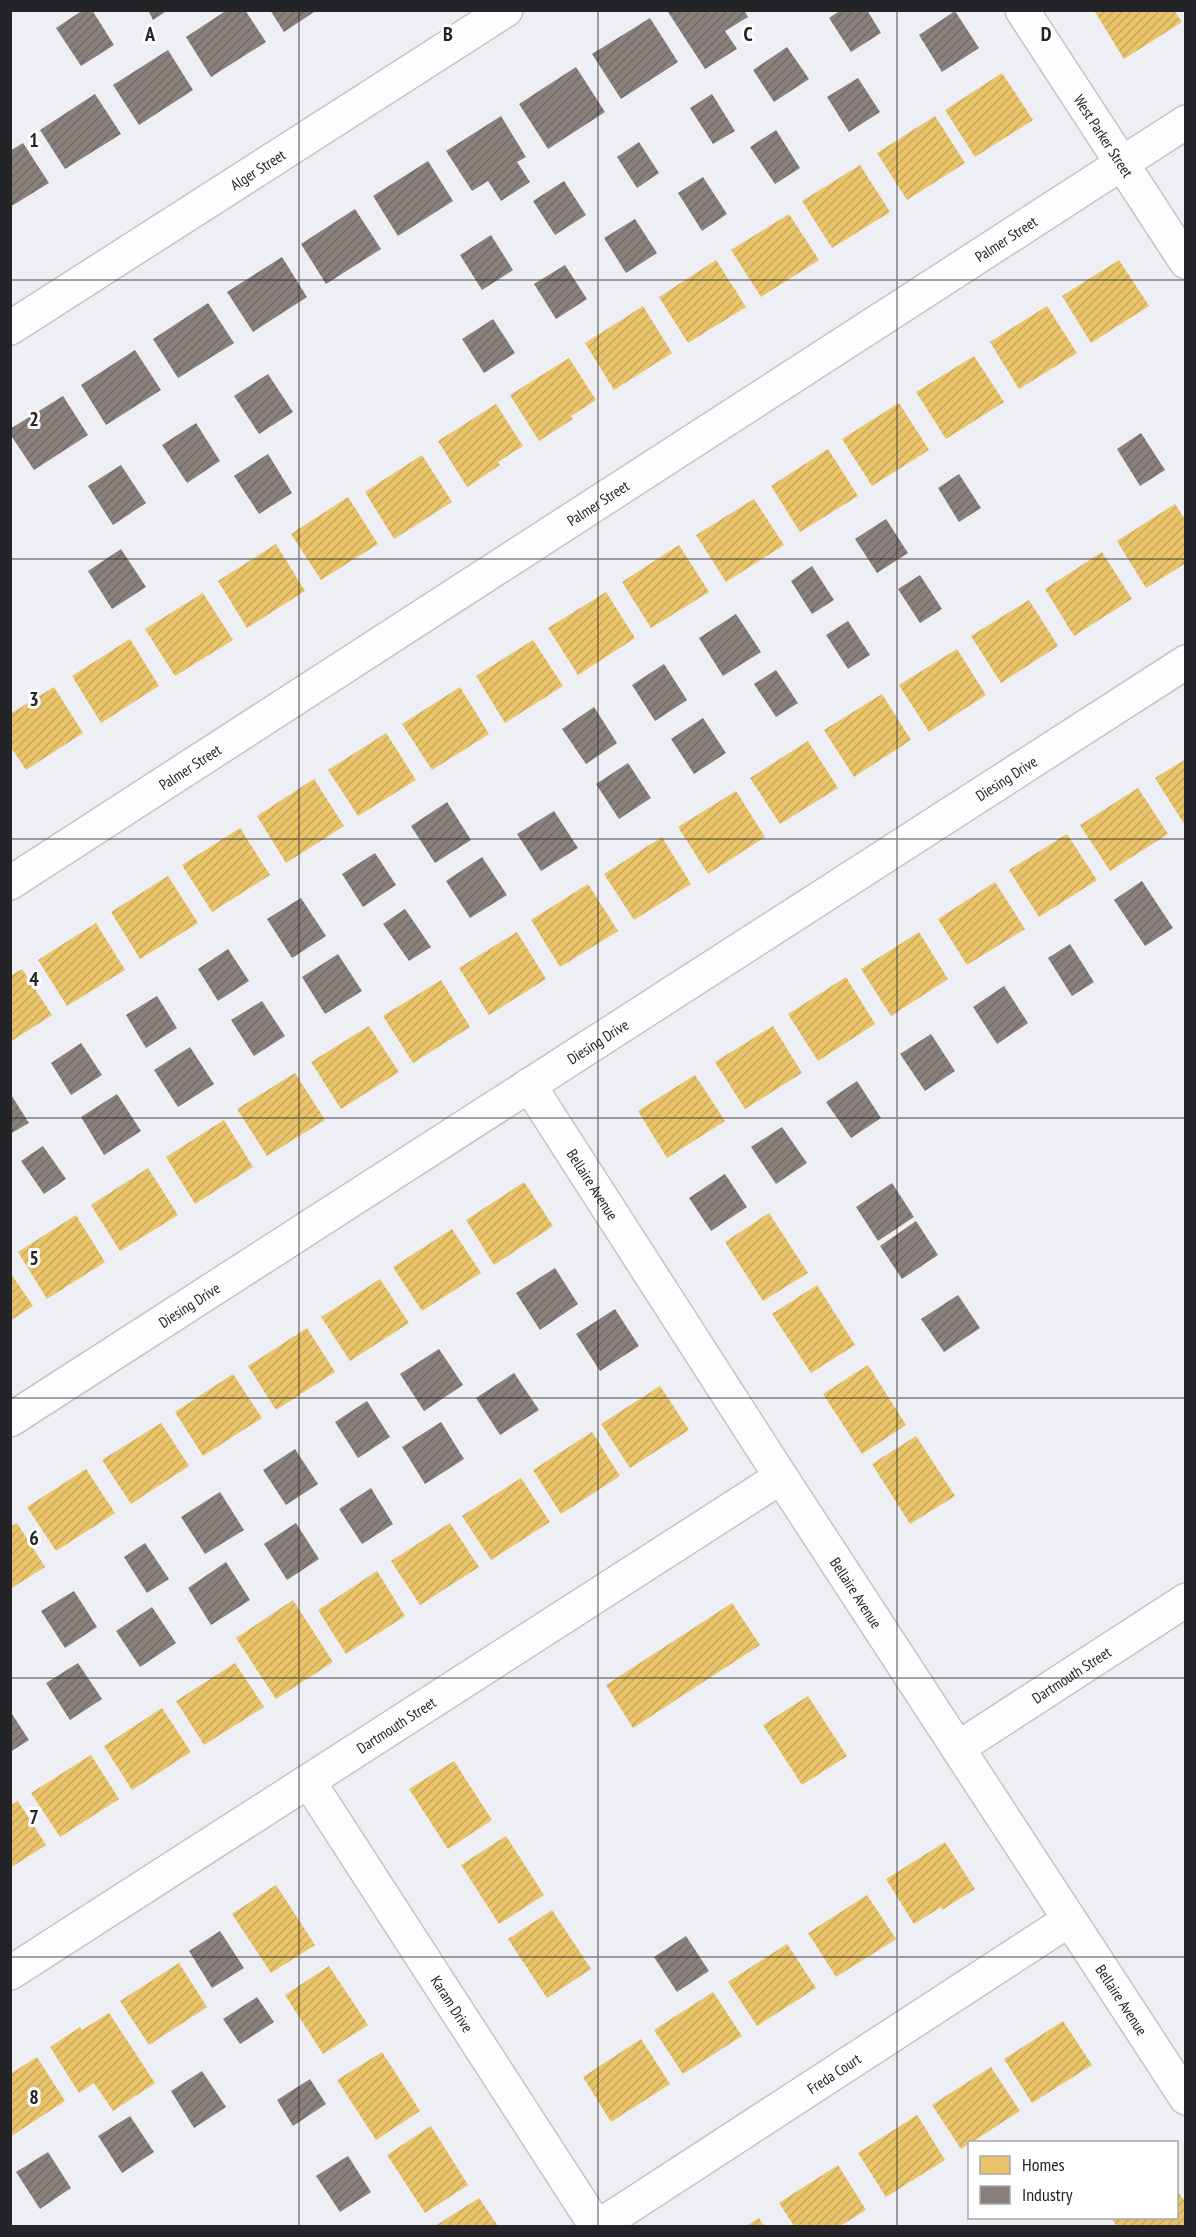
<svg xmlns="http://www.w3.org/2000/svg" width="1196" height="2237" viewBox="0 0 1196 2237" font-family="'PT Sans Narrow',sans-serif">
<defs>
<pattern id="homes-hatch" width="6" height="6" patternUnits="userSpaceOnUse" patternTransform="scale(1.5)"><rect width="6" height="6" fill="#e9c46a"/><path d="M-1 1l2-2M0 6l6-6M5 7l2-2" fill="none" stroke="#c8a85c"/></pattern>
<pattern id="industry-hatch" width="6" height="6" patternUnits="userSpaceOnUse" patternTransform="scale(1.5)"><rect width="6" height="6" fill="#8a817c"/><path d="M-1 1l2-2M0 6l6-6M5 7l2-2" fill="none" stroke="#716966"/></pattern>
</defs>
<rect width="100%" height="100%" fill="#eeeff4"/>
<g fill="url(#homes-hatch)">
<path d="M 1097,10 L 1174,10 L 1182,22 L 1124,59 L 1095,12 Z"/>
<path d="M 1002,73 L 1033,120 L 975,157 L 945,110 Z"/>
<path d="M 935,116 L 965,163 L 907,200 L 877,153 Z"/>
<path d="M 860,165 L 890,212 L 832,248 L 802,201 Z"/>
<path d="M 789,214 L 819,260 L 761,297 L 731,250 Z"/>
<path d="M 716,260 L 746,307 L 688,343 L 659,297 Z"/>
<path d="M 1119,260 L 1149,306 L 1091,343 L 1062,296 Z"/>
<path d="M 643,306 L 672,353 L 614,390 L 585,343 Z"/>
<path d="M 1047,306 L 1077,353 L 1019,389 L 990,342 Z"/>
<path d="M 974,356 L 1004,402 L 946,439 L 916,392 Z"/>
<path d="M 569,358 L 596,400 L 571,416 L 573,419 L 539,441 L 510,395 Z"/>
<path d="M 899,403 L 929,450 L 872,486 L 842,439 Z"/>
<path d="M 496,404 L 523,446 L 498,462 L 500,465 L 467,487 L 438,441 Z"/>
<path d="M 828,449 L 858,496 L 800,532 L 771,486 Z"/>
<path d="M 422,455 L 452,502 L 394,539 L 365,492 Z"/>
<path d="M 348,497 L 378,544 L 321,580 L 291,534 Z"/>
<path d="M 754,499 L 784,545 L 726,582 L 696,535 Z"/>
<path d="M 1175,504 L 1186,521 L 1186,563 L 1146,588 L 1117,541 Z"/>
<path d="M 276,544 L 305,591 L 247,628 L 218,581 Z"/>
<path d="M 679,545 L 709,592 L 651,628 L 622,582 Z"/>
<path d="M 1102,552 L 1132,599 L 1074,636 L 1045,589 Z"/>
<path d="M 606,592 L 635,638 L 578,675 L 548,628 Z"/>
<path d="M 203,593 L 233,640 L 175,676 L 145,629 Z"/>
<path d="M 1029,600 L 1058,646 L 1001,683 L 971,636 Z"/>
<path d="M 130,639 L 159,686 L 101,723 L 72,676 Z"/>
<path d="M 533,640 L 563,686 L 505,723 L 476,676 Z"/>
<path d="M 957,649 L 986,695 L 929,732 L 899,685 Z"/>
<path d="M 54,687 L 83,733 L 26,770 L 10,746 L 10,714 Z"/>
<path d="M 460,687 L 489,734 L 432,770 L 402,724 Z"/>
<path d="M 882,694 L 911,740 L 854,777 L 824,730 Z"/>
<path d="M 386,733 L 416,780 L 358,816 L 328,770 Z"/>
<path d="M 808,741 L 838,788 L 780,824 L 750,778 Z"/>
<path d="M 1186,759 L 1186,827 L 1155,778 Z"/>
<path d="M 314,779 L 344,826 L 286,863 L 257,816 Z"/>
<path d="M 1138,788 L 1168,834 L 1110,871 L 1080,825 Z"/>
<path d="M 736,791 L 765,837 L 708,874 L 678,827 Z"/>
<path d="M 240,828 L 270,875 L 212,912 L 182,865 Z"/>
<path d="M 1067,834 L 1097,880 L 1039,917 L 1009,870 Z"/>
<path d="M 662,837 L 691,884 L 634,920 L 604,874 Z"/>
<path d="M 168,876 L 198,923 L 140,959 L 111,912 Z"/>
<path d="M 995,882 L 1025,929 L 967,965 L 938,919 Z"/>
<path d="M 588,884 L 618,931 L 560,967 L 531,920 Z"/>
<path d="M 96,923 L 125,970 L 67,1006 L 38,960 Z"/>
<path d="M 517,932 L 546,979 L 489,1015 L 459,968 Z"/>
<path d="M 919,932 L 948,979 L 891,1016 L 861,969 Z"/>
<path d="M 22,969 L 52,1015 L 10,1042 L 10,976 Z"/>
<path d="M 846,977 L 875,1024 L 818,1061 L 788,1014 Z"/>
<path d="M 441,980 L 470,1027 L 413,1063 L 383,1016 Z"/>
<path d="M 369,1026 L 399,1072 L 341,1109 L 311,1062 Z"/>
<path d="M 773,1026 L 802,1073 L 745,1109 L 715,1062 Z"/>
<path d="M 295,1073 L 325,1120 L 267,1156 L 237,1109 Z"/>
<path d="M 695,1075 L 725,1121 L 667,1158 L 638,1111 Z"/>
<path d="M 224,1120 L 253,1167 L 195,1204 L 166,1157 Z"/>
<path d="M 148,1168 L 178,1215 L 120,1251 L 91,1205 Z"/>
<path d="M 524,1182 L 553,1226 L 494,1265 L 466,1220 Z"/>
<path d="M 769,1213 L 808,1273 L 763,1301 L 725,1242 Z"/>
<path d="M 76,1215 L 105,1262 L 47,1299 L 18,1252 Z"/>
<path d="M 452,1229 L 481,1273 L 422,1311 L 393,1267 Z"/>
<path d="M 10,1272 L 33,1306 L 10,1321 Z"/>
<path d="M 380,1279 L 409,1323 L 350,1361 L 321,1317 Z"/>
<path d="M 817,1285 L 855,1345 L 811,1373 L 772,1314 Z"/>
<path d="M 307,1328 L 335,1372 L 276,1410 L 248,1366 Z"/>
<path d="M 868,1365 L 906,1425 L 862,1454 L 823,1394 Z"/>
<path d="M 233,1374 L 262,1418 L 203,1456 L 175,1412 Z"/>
<path d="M 660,1386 L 689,1430 L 630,1468 L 601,1424 Z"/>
<path d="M 161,1423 L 189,1466 L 131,1504 L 102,1460 Z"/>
<path d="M 592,1432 L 620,1476 L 561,1514 L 533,1470 Z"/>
<path d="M 916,1436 L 955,1496 L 910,1524 L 872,1464 Z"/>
<path d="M 86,1469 L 115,1513 L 56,1551 L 27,1507 Z"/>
<path d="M 521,1478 L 550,1522 L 491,1560 L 462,1516 Z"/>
<path d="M 17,1523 L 45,1567 L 10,1589 L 10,1527 Z"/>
<path d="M 450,1523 L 479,1567 L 420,1605 L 391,1561 Z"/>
<path d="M 377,1571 L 405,1616 L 346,1654 L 318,1610 Z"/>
<path d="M 293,1600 L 333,1662 L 276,1699 L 236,1638 Z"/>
<path d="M 732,1603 L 760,1645 L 633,1728 L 606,1685 Z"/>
<path d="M 235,1663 L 264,1707 L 204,1745 L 176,1701 Z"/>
<path d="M 808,1696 L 847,1756 L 802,1785 L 763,1725 Z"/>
<path d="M 162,1708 L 191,1752 L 132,1790 L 104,1746 Z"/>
<path d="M 91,1755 L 119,1799 L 60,1837 L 31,1793 Z"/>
<path d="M 454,1761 L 492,1820 L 448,1849 L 409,1789 Z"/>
<path d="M 18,1801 L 46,1845 L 10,1868 L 10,1806 Z"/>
<path d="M 506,1836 L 544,1895 L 499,1924 L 461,1865 Z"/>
<path d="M 945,1842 L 975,1889 L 942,1910 L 941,1907 L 914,1924 L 886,1879 Z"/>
<path d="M 276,1885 L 315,1945 L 271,1973 L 232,1914 Z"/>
<path d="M 867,1895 L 896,1939 L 836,1977 L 808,1933 Z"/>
<path d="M 552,1910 L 591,1969 L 547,1998 L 508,1939 Z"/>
<path d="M 787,1944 L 816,1988 L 757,2026 L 728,1982 Z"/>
<path d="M 179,1963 L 207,2007 L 149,2045 L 120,2001 Z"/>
<path d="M 329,1966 L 368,2025 L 323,2054 L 285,1995 Z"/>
<path d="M 713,1992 L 742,2036 L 683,2074 L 654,2030 Z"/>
<path d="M 109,2013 L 155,2083 L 113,2111 L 94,2083 L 79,2093 L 50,2047 L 80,2027 L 82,2030 Z"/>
<path d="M 1063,2021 L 1092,2065 L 1032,2103 L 1004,2059 Z"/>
<path d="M 641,2039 L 670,2084 L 611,2122 L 583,2077 Z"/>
<path d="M 382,2052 L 420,2111 L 376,2140 L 337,2080 Z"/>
<path d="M 37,2057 L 65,2101 L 10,2137 L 10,2074 Z"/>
<path d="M 991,2067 L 1020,2111 L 961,2149 L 932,2105 Z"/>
<path d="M 917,2115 L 945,2160 L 886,2197 L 858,2153 Z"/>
<path d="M 431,2126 L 468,2185 L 425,2213 L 387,2155 Z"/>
<path d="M 838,2165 L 866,2210 L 840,2226 L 794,2226 L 779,2203 Z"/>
<path d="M 1176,2189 L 1186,2203 L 1186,2226 L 1117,2226 L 1111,2218 L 1176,2218 Z"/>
<path d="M 479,2198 L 498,2226 L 435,2226 Z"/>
<path d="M 759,2218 L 764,2226 L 746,2226 Z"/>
</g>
<g fill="url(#industry-hatch)">
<path d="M 83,10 L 92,10 L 114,45 L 81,66 L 56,28 Z"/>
<path d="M 148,10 L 168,10 L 153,20 Z"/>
<path d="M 227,10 L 245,10 L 266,42 L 211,77 L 186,37 Z"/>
<path d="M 270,10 L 317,10 L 284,32 Z"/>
<path d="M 670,10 L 744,10 L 748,17 L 725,31 L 737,49 L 705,69 L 668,12 Z"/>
<path d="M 841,10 L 867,10 L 881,33 L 851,52 L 829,18 Z"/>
<path d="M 955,11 L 979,48 L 942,72 L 919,35 Z"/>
<path d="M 650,18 L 678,62 L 621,99 L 592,54 Z"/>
<path d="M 787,47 L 809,79 L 774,102 L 753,70 Z"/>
<path d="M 168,50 L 193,90 L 139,125 L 113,85 Z"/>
<path d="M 576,67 L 605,112 L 548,149 L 519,104 Z"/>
<path d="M 858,78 L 880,112 L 849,132 L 827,97 Z"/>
<path d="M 95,94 L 121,134 L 65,169 L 40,130 Z"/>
<path d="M 712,94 L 735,131 L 713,144 L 690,108 Z"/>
<path d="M 501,116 L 526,157 L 517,162 L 530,182 L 501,201 L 488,181 L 472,191 L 446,151 Z"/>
<path d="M 776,130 L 800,168 L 775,184 L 750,147 Z"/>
<path d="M 639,142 L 659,173 L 637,188 L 617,157 Z"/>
<path d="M 23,143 L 49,183 L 10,207 L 10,151 Z"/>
<path d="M 428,161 L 453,201 L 398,236 L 373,196 Z"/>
<path d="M 703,177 L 727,214 L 702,231 L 678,193 Z"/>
<path d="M 564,181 L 586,215 L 555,235 L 533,201 Z"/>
<path d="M 355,209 L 381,249 L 326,284 L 301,244 Z"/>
<path d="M 635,219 L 657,253 L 626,273 L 604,238 Z"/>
<path d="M 491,235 L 513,270 L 482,290 L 460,255 Z"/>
<path d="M 282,257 L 307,297 L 253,332 L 227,292 Z"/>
<path d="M 565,265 L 587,299 L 556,319 L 534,284 Z"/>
<path d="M 208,303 L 234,343 L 178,378 L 153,339 Z"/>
<path d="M 493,319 L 515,353 L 484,373 L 462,339 Z"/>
<path d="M 135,350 L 161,390 L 106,425 L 81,385 Z"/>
<path d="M 268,374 L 293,412 L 259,434 L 234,396 Z"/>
<path d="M 63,396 L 88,435 L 34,470 L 10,434 L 10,429 Z"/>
<path d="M 196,423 L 220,461 L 187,483 L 162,445 Z"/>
<path d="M 1141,433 L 1165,470 L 1140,486 L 1117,449 Z"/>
<path d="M 268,454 L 292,493 L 259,514 L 234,476 Z"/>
<path d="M 121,465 L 146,503 L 113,525 L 88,486 Z"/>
<path d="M 959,474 L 981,508 L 959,522 L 938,488 Z"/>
<path d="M 886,519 L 908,553 L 877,573 L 855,539 Z"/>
<path d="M 121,549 L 146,587 L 112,609 L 88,571 Z"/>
<path d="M 812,566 L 834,600 L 812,614 L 791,581 Z"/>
<path d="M 920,575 L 942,609 L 920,623 L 898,589 Z"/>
<path d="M 736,614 L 761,652 L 723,676 L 699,638 Z"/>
<path d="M 848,621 L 870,655 L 848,669 L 826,635 Z"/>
<path d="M 664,664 L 687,700 L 655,721 L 632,685 Z"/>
<path d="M 776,670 L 798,703 L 776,717 L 754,684 Z"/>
<path d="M 594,707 L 617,743 L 586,764 L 562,729 Z"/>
<path d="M 703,718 L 726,753 L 694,774 L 671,739 Z"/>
<path d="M 628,763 L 651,798 L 619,819 L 596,784 Z"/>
<path d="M 447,802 L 471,840 L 435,863 L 411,826 Z"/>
<path d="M 554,811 L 578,848 L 541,871 L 517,834 Z"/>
<path d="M 375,853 L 396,885 L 363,907 L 342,874 Z"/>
<path d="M 482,857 L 507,895 L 470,918 L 446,881 Z"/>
<path d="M 1142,881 L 1173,928 L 1145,946 L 1114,900 Z"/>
<path d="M 301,898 L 326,936 L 292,958 L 267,919 Z"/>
<path d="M 405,909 L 431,947 L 409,961 L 383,924 Z"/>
<path d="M 1070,944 L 1094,982 L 1072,996 L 1048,958 Z"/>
<path d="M 228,949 L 249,981 L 218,1001 L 198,969 Z"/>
<path d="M 338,954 L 362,991 L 325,1014 L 302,977 Z"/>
<path d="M 1004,986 L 1028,1023 L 997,1044 L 973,1007 Z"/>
<path d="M 157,996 L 177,1028 L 146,1048 L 126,1015 Z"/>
<path d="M 262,1001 L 285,1036 L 254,1056 L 231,1020 Z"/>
<path d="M 931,1034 L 955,1071 L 925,1091 L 900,1054 Z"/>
<path d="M 81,1043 L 102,1075 L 71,1095 L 51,1063 Z"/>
<path d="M 190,1047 L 214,1084 L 178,1107 L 154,1070 Z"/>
<path d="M 857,1081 L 881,1118 L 851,1138 L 826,1102 Z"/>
<path d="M 10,1093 L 29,1123 L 10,1134 Z"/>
<path d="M 117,1094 L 141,1131 L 104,1155 L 81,1117 Z"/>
<path d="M 782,1127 L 807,1163 L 776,1184 L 751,1147 Z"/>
<path d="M 43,1146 L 66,1179 L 44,1194 L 21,1161 Z"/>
<path d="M 725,1174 L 747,1207 L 711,1231 L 689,1198 Z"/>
<path d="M 892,1183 L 914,1217 L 878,1241 L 856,1207 Z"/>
<path d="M 916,1221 L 938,1255 L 902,1279 L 880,1246 Z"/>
<path d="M 555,1268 L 578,1304 L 540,1330 L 516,1293 Z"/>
<path d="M 958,1295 L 980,1328 L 944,1352 L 921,1319 Z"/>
<path d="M 615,1309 L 639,1346 L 600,1371 L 576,1334 Z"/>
<path d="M 439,1349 L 463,1385 L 424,1411 L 400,1374 Z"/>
<path d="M 514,1373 L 539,1410 L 500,1435 L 476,1398 Z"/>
<path d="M 367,1401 L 390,1437 L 358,1458 L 335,1422 Z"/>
<path d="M 441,1422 L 464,1459 L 425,1484 L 402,1447 Z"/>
<path d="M 295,1449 L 318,1484 L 286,1505 L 263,1470 Z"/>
<path d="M 371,1488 L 393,1524 L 362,1544 L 339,1509 Z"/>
<path d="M 220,1492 L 244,1530 L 205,1554 L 181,1517 Z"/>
<path d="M 296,1523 L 319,1559 L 287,1580 L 264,1544 Z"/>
<path d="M 145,1543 L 169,1579 L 147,1593 L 124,1557 Z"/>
<path d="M 226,1562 L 250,1600 L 211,1625 L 188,1588 Z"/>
<path d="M 74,1591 L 97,1627 L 65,1648 L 41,1611 Z"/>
<path d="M 152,1607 L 176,1643 L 140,1667 L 116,1631 Z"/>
<path d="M 78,1663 L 102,1699 L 70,1720 L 46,1683 Z"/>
<path d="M 10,1711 L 29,1740 L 10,1752 Z"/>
<path d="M 220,1931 L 244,1968 L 212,1988 L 189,1951 Z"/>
<path d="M 686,1936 L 709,1971 L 677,1992 L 654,1957 Z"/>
<path d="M 257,1997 L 274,2022 L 240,2044 L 223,2019 Z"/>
<path d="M 202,2071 L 226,2107 L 194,2128 L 171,2091 Z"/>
<path d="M 310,2079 L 326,2104 L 293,2126 L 277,2100 Z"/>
<path d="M 130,2116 L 154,2152 L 122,2173 L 98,2136 Z"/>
<path d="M 48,2152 L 71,2188 L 40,2209 L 16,2172 Z"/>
<path d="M 348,2156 L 371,2192 L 340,2212 L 316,2176 Z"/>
</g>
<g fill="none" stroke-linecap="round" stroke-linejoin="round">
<defs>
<g id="minor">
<path id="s1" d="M 1022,10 L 1186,262"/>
<path id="s2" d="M 10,328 L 506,10"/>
<path id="s3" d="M 10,883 L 1186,122"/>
<path id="s4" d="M 529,1085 L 781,1477 L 1186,2098"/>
<path id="s5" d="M 10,1420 L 1186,662"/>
<path id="s6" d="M 958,1748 L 1186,1600"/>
<path id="s7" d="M 309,1782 L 596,2226"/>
<path id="s8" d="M 10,1973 L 781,1477"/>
<path id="s9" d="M 599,2226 L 1069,1920"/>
</g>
</defs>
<use href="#minor" stroke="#c4c4c8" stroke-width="36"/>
<use href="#minor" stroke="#fcfdfd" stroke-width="33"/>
</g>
<path fill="none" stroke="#242428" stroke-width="1.5" stroke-opacity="0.55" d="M 299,10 L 299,2226M 598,10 L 598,2226M 897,10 L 897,2226M 10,280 L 1186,280M 10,559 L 1186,559M 10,839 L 1186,839M 10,1118 L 1186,1118M 10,1398 L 1186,1398M 10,1678 L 1186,1678M 10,1957 L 1186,1957"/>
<g text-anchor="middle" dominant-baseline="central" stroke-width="6" stroke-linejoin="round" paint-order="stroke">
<g font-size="15" fill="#242428" stroke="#fff">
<text stroke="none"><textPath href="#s1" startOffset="150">West Parker Street</textPath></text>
<text stroke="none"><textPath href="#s2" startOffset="294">Alger Street</textPath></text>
<text stroke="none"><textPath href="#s3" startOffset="1186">Palmer Street</textPath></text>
<text stroke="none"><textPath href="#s3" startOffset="700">Palmer Street</textPath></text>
<text stroke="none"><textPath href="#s3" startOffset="214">Palmer Street</textPath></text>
<text stroke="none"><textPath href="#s5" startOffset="1185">Diesing Drive</textPath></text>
<text stroke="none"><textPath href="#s5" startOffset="699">Diesing Drive</textPath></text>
<text stroke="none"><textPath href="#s4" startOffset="118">Bellaire Avenue</textPath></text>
<text stroke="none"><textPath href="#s5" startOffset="213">Diesing Drive</textPath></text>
<text stroke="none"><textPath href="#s4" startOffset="604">Bellaire Avenue</textPath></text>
<text stroke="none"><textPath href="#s6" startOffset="135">Dartmouth Street</textPath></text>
<text stroke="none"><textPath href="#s8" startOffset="459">Dartmouth Street</textPath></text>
<text stroke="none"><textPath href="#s4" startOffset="1090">Bellaire Avenue</textPath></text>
<text stroke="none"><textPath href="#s7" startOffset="264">Karam Drive</textPath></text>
<text stroke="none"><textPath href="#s9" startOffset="280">Freda Court</textPath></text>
</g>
</g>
<g font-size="20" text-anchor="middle" font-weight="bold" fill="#242428" stroke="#fff" stroke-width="6" stroke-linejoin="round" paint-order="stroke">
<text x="150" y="41">A</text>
<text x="448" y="41">B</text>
<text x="748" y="41">C</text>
<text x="1046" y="41">D</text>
<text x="34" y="147">1</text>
<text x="34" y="426">2</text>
<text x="34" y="706">3</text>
<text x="34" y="986">4</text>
<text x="34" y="1265">5</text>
<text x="34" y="1545">6</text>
<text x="34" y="1824">7</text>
<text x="34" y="2104">8</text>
</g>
<rect width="1196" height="2237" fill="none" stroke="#242428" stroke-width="24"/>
<rect x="968" y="2141" width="210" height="78" fill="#ffffff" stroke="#a7a7a9" stroke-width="1.5"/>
<rect x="980" y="2156" width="30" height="18" fill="#e9c46a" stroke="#a7a7a9" stroke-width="1.5"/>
<text x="1022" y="2171" font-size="18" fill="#242428">Homes</text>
<rect x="980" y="2186" width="30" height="18" fill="#8a817c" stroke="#a7a7a9" stroke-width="1.5"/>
<text x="1022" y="2201" font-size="18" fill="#242428">Industry</text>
</svg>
